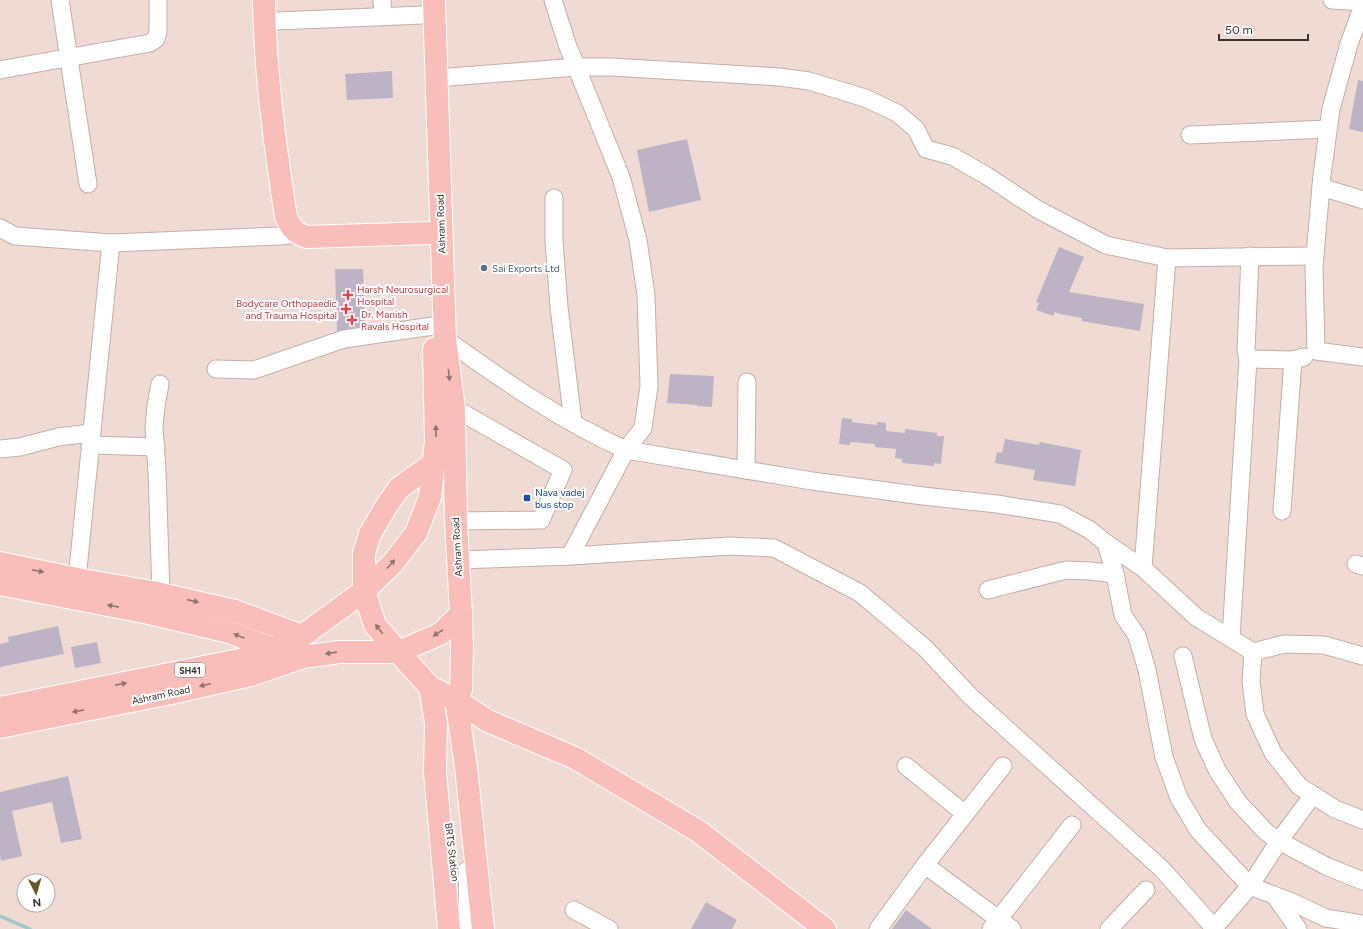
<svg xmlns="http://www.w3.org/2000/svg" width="1363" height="929" viewBox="0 0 1363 929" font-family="Figtree,sans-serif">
<rect width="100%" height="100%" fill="#efdbd3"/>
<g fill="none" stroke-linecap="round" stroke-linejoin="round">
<path stroke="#9fc7ca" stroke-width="3.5" d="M 0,916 L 30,929"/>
</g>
<g fill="#bcb4c5">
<path d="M 392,71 L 393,98 L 347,100 L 345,74 Z"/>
<path d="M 1358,80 L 1363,81 L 1363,132 L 1349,129 Z"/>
<path d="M 687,139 L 701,200 L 649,212 L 637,150 Z"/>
<path d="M 1059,247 L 1084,257 L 1069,292 L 1144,304 L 1140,331 L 1081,321 L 1082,318 L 1060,314 L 1055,312 L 1053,316 L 1036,310 L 1039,303 L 1036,302 Z"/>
<path d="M 335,269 L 363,269 L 365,326 L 337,331 Z"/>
<path d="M 670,374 L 714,376 L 712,407 L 697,406 L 697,405 L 667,403 Z"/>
<path d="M 842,418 L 852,419 L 852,422 L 859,423 L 877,425 L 877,422 L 886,423 L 886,431 L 905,433 L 905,429 L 937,433 L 937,436 L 944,436 L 941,464 L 934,463 L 934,466 L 902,463 L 902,459 L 895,458 L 896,449 L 875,447 L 875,444 L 850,442 L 850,445 L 839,444 Z"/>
<path d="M 1005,439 L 1039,445 L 1040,442 L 1081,450 L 1075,486 L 1033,480 L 1035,470 L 995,463 L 997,452 L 1002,453 Z"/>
<path d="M 58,626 L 64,654 L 0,667 L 0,644 L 9,642 L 8,637 Z"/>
<path d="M 97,642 L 101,663 L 75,668 L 71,647 Z"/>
<path d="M 68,776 L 82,839 L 61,843 L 52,802 L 12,811 L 22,856 L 1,861 L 0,855 L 0,792 Z"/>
<path d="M 706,902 L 737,920 L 732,929 L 691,929 Z"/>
<path d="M 906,910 L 932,929 L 892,929 Z"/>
</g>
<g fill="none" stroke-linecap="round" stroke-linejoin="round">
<defs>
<g id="minor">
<path d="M 60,0 L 88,184"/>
<path d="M 382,0 L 383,16"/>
<path d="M 553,0 L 567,44 L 621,177 L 638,240 L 646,295 L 649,386 L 643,428 L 626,450 L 570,556"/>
<path d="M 1332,0 L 1363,2"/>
<path d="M 1363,5 L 1349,44 L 1331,109 L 1322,175 L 1314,267 L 1316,351 L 1363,357"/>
<path d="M 277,21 L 423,15"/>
<path d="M 0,70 L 150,43 L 156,39 L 158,32 L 158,0"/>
<path d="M 437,78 L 577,67 L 611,67 L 779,77 L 809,81 L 865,98 L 897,113 L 916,129 L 926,149 L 952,156 L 987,176 L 1037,209 L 1106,245 L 1167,258 L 1315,256"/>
<path d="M 1190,135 L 1328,129"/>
<path d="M 1321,187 L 1363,200"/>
<path d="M 554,198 L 554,241 L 559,307 L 573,422"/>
<path d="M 0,228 L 15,236 L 111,243 L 280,236 L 298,234"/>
<path d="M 445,339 C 503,380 561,421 626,450 L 812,481 L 923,496 L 997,504 L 1060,514 L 1090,530 L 1106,543 L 1143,568 L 1196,617 L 1253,652 L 1284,644 L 1324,645 L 1363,656"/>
<path d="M 1248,359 L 1293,360 L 1304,357"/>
<path d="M 216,369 L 254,370 L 344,339 L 433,326"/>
<path d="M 160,384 L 156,406 L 154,427 L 157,471 L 161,594"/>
<path d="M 454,408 L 563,470 L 541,520 L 456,521"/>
<path d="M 90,445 L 156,447"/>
<path d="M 0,449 L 20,447 L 58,437 L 91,433"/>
<path d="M 746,470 L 747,382"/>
<path d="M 1282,511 L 1293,360"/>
<path d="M 1106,543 L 1115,574 L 1123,615 L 1137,636 L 1147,670 L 1164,757 L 1179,798 L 1198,830 L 1250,886 L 1294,903 L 1326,918 L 1363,924"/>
<path d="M 458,560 L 570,556 L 730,546 L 774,548 L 860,593 L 925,648 L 970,696 L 1162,869 L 1215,929"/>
<path d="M 1356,564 L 1363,566"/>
<path d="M 1143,568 L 1167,258"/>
<path d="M 77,579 L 111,243"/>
<path d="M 988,590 L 1066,570 L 1090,571 L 1115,574"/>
<path d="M 1231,638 L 1248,359 L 1246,350 L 1250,256"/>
<path d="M 1253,652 L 1251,681 L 1255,714 L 1273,753 L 1299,786 L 1335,809 L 1363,820"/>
<path d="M 1183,656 L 1203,739 L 1217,770 L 1238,802 L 1266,832 L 1279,841 L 1328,867 L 1363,881"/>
<path d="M 906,766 L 965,814"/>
<path d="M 925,865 L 1012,929"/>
<path d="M 467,870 L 468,929"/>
<path d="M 1275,896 L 1298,929"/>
<path d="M 574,910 L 609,929"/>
<path d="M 1214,928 L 1250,886 L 1279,841 L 1313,795"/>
<path d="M 878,929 L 925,865 L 1003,766"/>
<path d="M 991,929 L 1072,825"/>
<path d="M 1109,929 L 1146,890"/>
</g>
<g id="major">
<path d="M 264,0 C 265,73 275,145 286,217 C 292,229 295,233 307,237 L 429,233"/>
<path d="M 434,463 L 399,488 L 387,505 L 370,534 L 364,553 L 364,591 L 375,625 L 398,652 L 430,687 L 456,700 L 488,721 L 575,758 L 698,831 L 825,929"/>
<path d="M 0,563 L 77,579 L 152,592 L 235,611 L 302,636"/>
<path d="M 0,584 L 149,613 L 229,632 L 278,651"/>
<path d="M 461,614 L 462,650 L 461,690 L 456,700 L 466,767 L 483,929"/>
<path d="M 430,687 L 436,723 L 435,772 L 449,929"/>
<path d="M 0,708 L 244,659 L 273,650 L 302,636 L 364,591 L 393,563 L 416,533 L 430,497 L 436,441 L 434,349"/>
<path d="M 0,727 L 171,693 L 251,675 L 303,657 L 339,652 L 398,652 L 440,634 L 461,614 L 456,521 L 454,408 L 445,339 L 434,0"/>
</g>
</defs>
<use href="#minor" stroke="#c2afa7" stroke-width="19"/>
<use href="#major" stroke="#fff" stroke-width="24"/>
<use href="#minor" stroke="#fff" stroke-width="17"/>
<use href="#major" stroke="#fabeba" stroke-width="22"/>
</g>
<defs><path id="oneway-solid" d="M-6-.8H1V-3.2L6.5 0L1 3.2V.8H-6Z"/></defs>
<g fill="#91726e">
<use href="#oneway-solid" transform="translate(449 375) rotate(83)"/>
<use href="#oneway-solid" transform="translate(436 431) rotate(-92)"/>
<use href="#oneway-solid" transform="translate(391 564) rotate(-48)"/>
<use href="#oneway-solid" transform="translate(38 571) rotate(12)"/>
<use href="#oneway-solid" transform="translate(193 601) rotate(13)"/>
<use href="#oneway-solid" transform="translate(113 606) rotate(-169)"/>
<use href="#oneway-solid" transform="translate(379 629) rotate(-127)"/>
<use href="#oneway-solid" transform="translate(438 633) rotate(148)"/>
<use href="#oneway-solid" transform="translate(239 636) rotate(-158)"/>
<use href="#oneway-solid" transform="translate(331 653) rotate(172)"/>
<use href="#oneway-solid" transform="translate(121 684) rotate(-11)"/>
<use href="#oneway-solid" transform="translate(205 685) rotate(167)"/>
<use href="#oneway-solid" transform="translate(78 711) rotate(169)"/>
</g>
<circle fill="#5c6f8a" stroke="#fff" stroke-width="1.5" cx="484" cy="268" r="4"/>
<g fill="#e0444e" stroke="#fff" stroke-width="1.5">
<path d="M346 289h4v4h4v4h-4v4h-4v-4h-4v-4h4z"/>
<path d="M344 303h4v4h4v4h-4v4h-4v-4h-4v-4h4z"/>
<path d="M350 314h4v4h4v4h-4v4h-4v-4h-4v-4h4z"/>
</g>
<rect fill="#1a4fb4" stroke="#fff" stroke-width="1.5" x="523" y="494" width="8" height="8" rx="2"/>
<g text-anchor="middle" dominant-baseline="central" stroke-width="4" stroke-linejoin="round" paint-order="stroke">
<rect fill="#fff" stroke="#76706e" stroke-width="1" x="175" y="663" width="30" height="14" rx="3"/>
<g font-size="9" font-weight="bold" fill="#3b3330">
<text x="190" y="670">SH41</text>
</g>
<g font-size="10" fill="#3b3330" stroke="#fff">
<text transform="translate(441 224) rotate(-92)">Ashram Road</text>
<text transform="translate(457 547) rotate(-93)">Ashram Road</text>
<text transform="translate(161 695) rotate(-12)">Ashram Road</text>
<text transform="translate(452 852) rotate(83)">BRTS Station</text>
</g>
<g font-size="10" fill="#4e5e75" stroke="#fff" text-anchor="start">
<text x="492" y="268">Sai Exports Ltd</text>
</g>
<g font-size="10" fill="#be3a42" stroke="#fff" text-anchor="start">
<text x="357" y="289">Harsh Neurosurgical<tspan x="357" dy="12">Hospital</tspan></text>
<text x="337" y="303" text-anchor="end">Bodycare Orthopaedic<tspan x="337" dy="12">and Trauma Hospital</tspan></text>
<text x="361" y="314">Dr. Manish<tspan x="361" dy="12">Ravals Hospital</tspan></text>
</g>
<g font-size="10" fill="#164399" stroke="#fff" text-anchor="start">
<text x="535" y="492">Nava vadej<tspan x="535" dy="12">bus stop</tspan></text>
</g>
</g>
<g transform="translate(36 893) rotate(175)"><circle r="19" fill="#ffffff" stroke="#b1adac"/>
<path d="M0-3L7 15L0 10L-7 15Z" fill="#675926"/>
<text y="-6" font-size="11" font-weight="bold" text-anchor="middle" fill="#3b3330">N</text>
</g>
<path d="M1219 34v6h89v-6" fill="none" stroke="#3b3330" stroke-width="2"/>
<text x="1225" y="34" font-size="12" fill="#3b3330" stroke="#ffffff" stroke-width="3" paint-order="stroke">50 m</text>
</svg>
